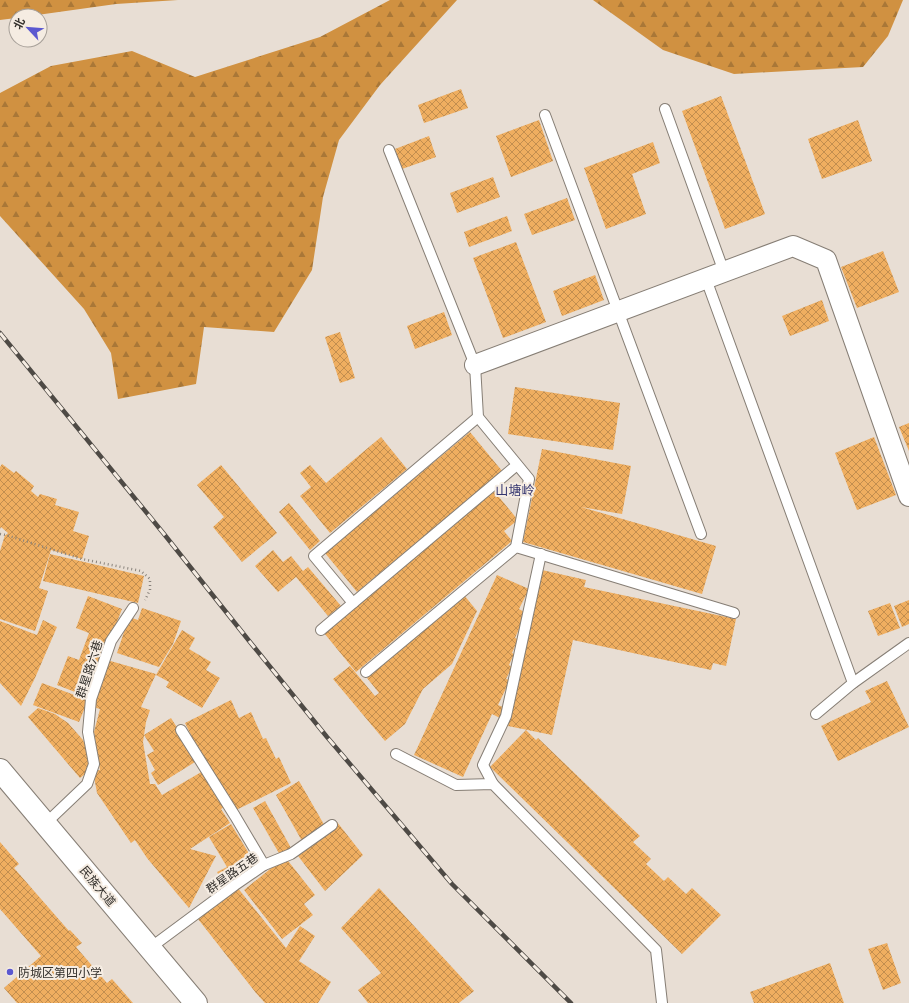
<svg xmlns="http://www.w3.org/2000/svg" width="909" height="1003" viewBox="0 0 909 1003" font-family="Lora,'Noto Sans SC',serif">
<defs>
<pattern id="forest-firs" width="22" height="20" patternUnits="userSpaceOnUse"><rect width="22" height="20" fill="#d09141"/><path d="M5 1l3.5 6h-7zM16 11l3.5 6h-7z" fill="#a97737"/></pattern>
<pattern id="building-cross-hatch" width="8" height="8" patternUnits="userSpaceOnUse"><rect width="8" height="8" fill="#efae60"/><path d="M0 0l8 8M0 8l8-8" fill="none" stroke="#c28e4f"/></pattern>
</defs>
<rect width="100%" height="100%" fill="#e8ded4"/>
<g fill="url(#forest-firs)">
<path d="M 0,0 L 178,0 L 116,4 L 30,16 L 16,16 L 16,18 L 0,20 Z"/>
<path d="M 390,0 L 457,0 L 380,85 L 339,140 L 323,197 L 312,270 L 274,332 L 204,327 L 196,384 L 118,399 L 111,353 L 84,309 L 0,216 L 0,93 L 51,66 L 132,51 L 195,77 L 320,37 Z"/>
<path d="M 593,0 L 903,0 L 888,36 L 863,67 L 734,74 L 663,50 Z"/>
</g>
<g fill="url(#building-cross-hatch)">
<path d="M 461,89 L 468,108 L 424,123 L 418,105 Z"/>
<path d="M 721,96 L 765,214 L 725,229 L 682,111 Z"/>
<path d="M 539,120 L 553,161 L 511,177 L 496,136 Z"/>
<path d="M 858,120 L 872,161 L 822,179 L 808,139 Z"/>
<path d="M 429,136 L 436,157 L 402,169 L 395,149 Z"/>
<path d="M 653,142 L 660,163 L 632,174 L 646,214 L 606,229 L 584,168 Z"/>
<path d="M 493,177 L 500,197 L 457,213 L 450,193 Z"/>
<path d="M 567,198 L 575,220 L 532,235 L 524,214 Z"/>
<path d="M 507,216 L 512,231 L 469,247 L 464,232 Z"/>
<path d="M 516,242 L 546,322 L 503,338 L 473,258 Z"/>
<path d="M 883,251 L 899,292 L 857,308 L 841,267 Z"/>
<path d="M 595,275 L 604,300 L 562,316 L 553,291 Z"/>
<path d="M 822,300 L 829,321 L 790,336 L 782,316 Z"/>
<path d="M 444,312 L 452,335 L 415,349 L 407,326 Z"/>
<path d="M 340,332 L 355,378 L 340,383 L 325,337 Z"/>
<path d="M 515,387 L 620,403 L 613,450 L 508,434 Z"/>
<path d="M 909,423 L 909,451 L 899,427 Z"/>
<path d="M 470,432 L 502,471 L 357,592 L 325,553 Z"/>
<path d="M 381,437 L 407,469 L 330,533 L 300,496 L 311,487 L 300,473 L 310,465 L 326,483 Z"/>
<path d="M 874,437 L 896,495 L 857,510 L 835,453 Z"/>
<path d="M 542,449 L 631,466 L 622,514 L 581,507 L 716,546 L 702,594 L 523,542 Z"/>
<path d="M 2,464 L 14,473 L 16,471 L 34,486 L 31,491 L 38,497 L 40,494 L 57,499 L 55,505 L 79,512 L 73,531 L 89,536 L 82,559 L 51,550 L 39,588 L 48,591 L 35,631 L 0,619 L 0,551 L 5,535 L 6,535 L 8,533 L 1,527 L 0,529 L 0,467 Z"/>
<path d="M 221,465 L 277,533 L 242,562 L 213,527 L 224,517 L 197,485 Z"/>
<path d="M 494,491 L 518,520 L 504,531 L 512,541 L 356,672 L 324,633 Z"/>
<path d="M 289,503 L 320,541 L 310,550 L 279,512 Z"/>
<path d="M 273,550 L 283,562 L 291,556 L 303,571 L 308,567 L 341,606 L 328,616 L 296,577 L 278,592 L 255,566 Z"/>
<path d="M 50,554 L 144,576 L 138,603 L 43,581 Z"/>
<path d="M 542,570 L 586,580 L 584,587 L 736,619 L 726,666 L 713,663 L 711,670 L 573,640 L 552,735 L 508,726 Z"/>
<path d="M 497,575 L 529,589 L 519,609 L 526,613 L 515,638 L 518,639 L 512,653 L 514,654 L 509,665 L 512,667 L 506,679 L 510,680 L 498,705 L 505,708 L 500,718 L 492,714 L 463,777 L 414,755 Z"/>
<path d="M 464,595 L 477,611 L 452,664 L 423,689 L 405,724 L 385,741 L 333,679 L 350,666 L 375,696 L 379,693 L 367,678 Z"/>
<path d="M 88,596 L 122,609 L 88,697 L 57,685 L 68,656 L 79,660 L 89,633 L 76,628 Z"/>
<path d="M 909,600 L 909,624 L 902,627 L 894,606 Z"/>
<path d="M 890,603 L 900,628 L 878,636 L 868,611 Z"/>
<path d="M 142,608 L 181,621 L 173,644 L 159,667 L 117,653 L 129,617 L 138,620 Z"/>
<path d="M 43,620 L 57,627 L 35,678 L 21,706 L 0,683 L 0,621 L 37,635 Z"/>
<path d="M 182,630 L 195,638 L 189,649 L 211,662 L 206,670 L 220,678 L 202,708 L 166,687 L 169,682 L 156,675 Z"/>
<path d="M 107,660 L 156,674 L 141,707 L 150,710 L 146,722 L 143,742 L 150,784 L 155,784 L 162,795 L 203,771 L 226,806 L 221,809 L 230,823 L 190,849 L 216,856 L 189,908 L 147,858 L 135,840 L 131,843 L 97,793 L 93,771 L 100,770 L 94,732 L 100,709 L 93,707 Z"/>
<path d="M 887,681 L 909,727 L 838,761 L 821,726 L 871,702 L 865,691 Z"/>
<path d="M 42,683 L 88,700 L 79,722 L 33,705 Z"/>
<path d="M 231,700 L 239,718 L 251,712 L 263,739 L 266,738 L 276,759 L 279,757 L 291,783 L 236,810 L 230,798 L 228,798 L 222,785 L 219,787 L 207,767 L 185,723 Z"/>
<path d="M 38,708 L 55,714 L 68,723 L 83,740 L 89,753 L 91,769 L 80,778 L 28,717 Z"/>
<path d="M 171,718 L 190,748 L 187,750 L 195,762 L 158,785 L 151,773 L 155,770 L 147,755 L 154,751 L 144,735 Z"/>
<path d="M 526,730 L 536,740 L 538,738 L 640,836 L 633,842 L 651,859 L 646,864 L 664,881 L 668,877 L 686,894 L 692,888 L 721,915 L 682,954 L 490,767 Z"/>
<path d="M 299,781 L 326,828 L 302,841 L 276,795 Z"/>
<path d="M 265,801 L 291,848 L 280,855 L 253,808 Z"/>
<path d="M 337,822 L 363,855 L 325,891 L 295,852 Z"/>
<path d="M 231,824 L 256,865 L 224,884 L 217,872 L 227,867 L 209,837 Z"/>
<path d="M 0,842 L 19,864 L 14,868 L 69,931 L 70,930 L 82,943 L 76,947 L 107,983 L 112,979 L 133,1003 L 17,1003 L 4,988 L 41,956 L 0,909 Z"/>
<path d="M 285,857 L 315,895 L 304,904 L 313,915 L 282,939 L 244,890 Z"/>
<path d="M 237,887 L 286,948 L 300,926 L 315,936 L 299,961 L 331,982 L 318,1003 L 265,1003 L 256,993 L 198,919 Z"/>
<path d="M 379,888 L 474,991 L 459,1003 L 368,1003 L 358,990 L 381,973 L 341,928 Z"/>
<path d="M 887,943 L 901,983 L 883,990 L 868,949 Z"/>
<path d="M 830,963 L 844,1003 L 754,1003 L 750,992 Z"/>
</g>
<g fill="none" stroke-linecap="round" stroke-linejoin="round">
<defs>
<g id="service">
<path d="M 665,109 L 724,272"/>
<path d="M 545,115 L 701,534"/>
<path d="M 389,150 L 475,365 L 478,417 L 529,479 L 516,547"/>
<path d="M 706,279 L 853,683"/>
<path d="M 353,603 L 314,556 L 478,417"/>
<path d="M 321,630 L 517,465"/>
<path d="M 366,672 L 516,547 L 734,613"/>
<path d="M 816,714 L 853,683 L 909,643"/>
<path d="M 181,730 L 235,816 L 264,865"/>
<path d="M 396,754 L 456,785 L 493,784 L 656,950 L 662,1003"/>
<path d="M 493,784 L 483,765 L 506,716 L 541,554"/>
<path d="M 45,824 L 87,784 L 94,764 L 88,732 L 91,699 L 111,641 L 133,608"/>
<path d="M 150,948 L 235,885 L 264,865 L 291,854 L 332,825"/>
</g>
<path id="minor" d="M 475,365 L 793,246 L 826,260 L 909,496"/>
<path id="secondary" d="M 0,770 L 196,1003"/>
</defs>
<use href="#service" stroke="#867e75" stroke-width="12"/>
<use href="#minor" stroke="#867e75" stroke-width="22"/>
<use href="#secondary" stroke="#867e75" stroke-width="24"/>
<path stroke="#89837c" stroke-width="2.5" stroke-dasharray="1 3" stroke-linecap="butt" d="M 0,534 L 6,535 L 82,559 L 141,571 L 150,579 L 150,590 L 145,600"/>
<use href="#service" stroke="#fff" stroke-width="10"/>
<use href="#minor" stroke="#fff" stroke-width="20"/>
<use href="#secondary" stroke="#fff" stroke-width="22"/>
<defs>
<path id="rail" d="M 0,333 L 164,534 L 250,642 L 327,737 L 452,884 L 571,1003"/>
</defs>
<use href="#rail" stroke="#4e4a45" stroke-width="4.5"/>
<use href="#rail" stroke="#f5ece2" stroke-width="3" stroke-dasharray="9" stroke-linecap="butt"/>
</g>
<circle fill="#5b58d0" stroke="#f5ece2" stroke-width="1.5" cx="10" cy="972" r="4"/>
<g text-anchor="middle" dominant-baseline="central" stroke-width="4" stroke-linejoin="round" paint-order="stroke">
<g font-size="12" fill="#322f2b" stroke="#f5ece2">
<text transform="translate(89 669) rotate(-72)">群星路六巷</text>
<text transform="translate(232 873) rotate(-35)">群星路五巷</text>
<text transform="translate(98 886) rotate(50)">民族大道</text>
</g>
<g font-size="12" fill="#322f2b" stroke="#f5ece2" text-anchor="start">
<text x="18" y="972">防城区第四小学</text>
</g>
<g font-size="13" fill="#33346f" stroke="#f5ece2">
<text x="515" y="490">山塘岭</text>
</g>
</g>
<g transform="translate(28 28) rotate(296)"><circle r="19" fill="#f5ece2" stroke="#a7a099"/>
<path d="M0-3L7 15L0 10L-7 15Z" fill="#5b58d0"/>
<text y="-6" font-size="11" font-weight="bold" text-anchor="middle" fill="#322f2b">北</text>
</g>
</svg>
